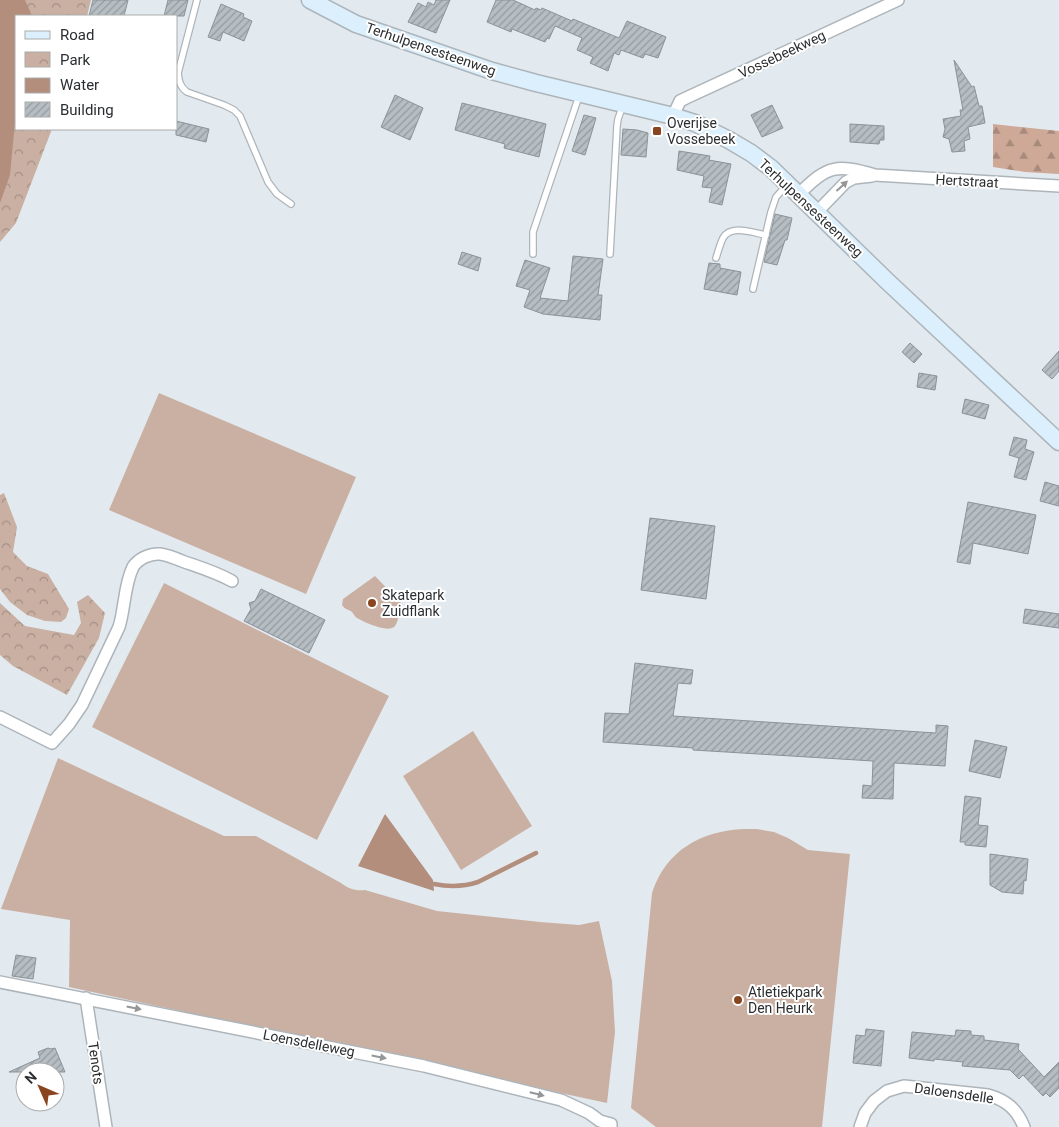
<svg xmlns="http://www.w3.org/2000/svg" width="1059" height="1127" viewBox="0 0 1059 1127" font-family="Roboto,sans-serif">
<defs>
<pattern id="forest-firs" width="22" height="20" patternUnits="userSpaceOnUse" patternTransform="scale(1.25)"><rect width="22" height="20" fill="#cfa997"/><path d="M5 1l3.5 6h-7zM16 11l3.5 6h-7z" fill="#a88a7c"/></pattern>
<pattern id="park-crowns" width="20" height="18" patternUnits="userSpaceOnUse" patternTransform="scale(1.25)"><rect width="20" height="18" fill="#cab0a3"/><path d="M2 6a3 3 0 1 1 6 0M12 15a3 3 0 1 1 6 0" fill="none" stroke="#a49085"/></pattern>
<pattern id="building-hatch" width="6" height="6" patternUnits="userSpaceOnUse" patternTransform="scale(1.25)"><rect width="6" height="6" fill="#b6bec3"/><path d="M-1 1l2-2M0 6l6-6M5 7l2-2" fill="none" stroke="#949b9f"/></pattern>
</defs>
<rect width="100%" height="100%" fill="#e2eaf0"/>
<g fill="#cab0a3">
<path d="M 159,393 L 356,477 L 306,594 L 109,510 Z"/>
<path d="M 375,576 L 401,603 C 399,609 399,621 395,626 C 389,634 364,622 357,618 C 355,617 354,614 352,612 C 348,609 345,610 342,605 L 343,599 Z"/>
<path d="M 164,583 L 389,696 L 317,840 L 92,727 Z"/>
<path d="M 473,731 L 532,826 L 461,870 L 403,776 Z"/>
<path d="M 58,758 L 224,836 L 256,836 L 341,883 C 349,889 355,891 365,890 L 437,911 L 540,922 L 579,925 L 599,921 L 612,981 L 615,1032 L 607,1103 L 69,987 L 70,920 L 1,909 Z"/>
<path d="M 744,829 L 757,829 L 774,832 L 788,838 L 808,850 L 850,854 L 822,1127 L 656,1127 L 631,1108 L 652,893 C 666,850 701,831 744,829 Z"/>
</g>
<path fill="url(#forest-firs)" d="M 993,124 L 1059,131 L 1059,174 L 1025,172 L 993,167 Z"/>
<g fill="url(#park-crowns)">
<path d="M 0,0 L 91,0 L 87,16 L 16,16 L 16,129 L 52,129 L 16,223 L 0,242 Z"/>
<path d="M 4,493 L 17,527 L 13,552 L 27,566 L 48,574 L 69,609 L 66,618 L 61,622 L 45,621 L 27,615 L 10,602 L 0,589 L 0,495 Z"/>
<path d="M 88,595 L 105,613 L 99,638 L 67,695 L 13,666 L 0,655 L 0,603 L 25,626 L 74,635 L 81,623 L 77,602 Z"/>
</g>
<g fill="#b38e7c">
<path d="M 0,0 L 25,0 L 32,16 L 16,16 L 16,111 L 10,175 L 0,203 Z"/>
<path d="M 385,814 L 433,880 L 434,891 L 358,866 Z"/>
</g>
<g fill="none" stroke-linecap="round" stroke-linejoin="round">
<path stroke="#b38e7c" stroke-width="4.5" d="M 434,884 C 449,887 463,887 478,882 L 536,853"/>
</g>
<g fill="url(#building-hatch)" stroke="#8b9397">
<path d="M 93,0 L 128,0 L 124,16 L 89,16 Z"/>
<path d="M 168,0 L 188,0 L 184,16 L 164,16 Z"/>
<path d="M 436,0 L 450,0 L 436,33 L 408,22 L 418,3 L 426,7 L 428,2 L 434,5 Z"/>
<path d="M 496,0 L 513,0 L 535,10 L 536,8 L 541,10 L 542,8 L 572,21 L 573,19 L 619,38 L 627,21 L 666,37 L 658,58 L 645,54 L 643,58 L 621,50 L 619,55 L 614,53 L 608,71 L 590,63 L 593,57 L 577,50 L 582,38 L 555,26 L 549,39 L 547,38 L 545,42 L 512,29 L 511,32 L 487,22 Z"/>
<path d="M 221,4 L 244,14 L 243,17 L 252,21 L 244,41 L 223,32 L 220,41 L 208,37 Z"/>
<path d="M 954,60 L 972,87 L 974,86 L 979,106 L 982,106 L 985,123 L 968,127 L 970,139 L 964,141 L 965,151 L 952,152 L 949,139 L 943,137 L 945,129 L 943,119 L 961,116 L 960,110 L 963,110 Z"/>
<path d="M 395,95 L 423,108 L 410,140 L 381,127 Z"/>
<path d="M 462,103 L 546,124 L 539,157 L 504,148 L 505,144 L 455,130 Z"/>
<path d="M 772,105 L 783,128 L 762,137 L 751,115 Z"/>
<path d="M 584,115 L 596,118 L 585,155 L 572,151 Z"/>
<path d="M 176,121 L 209,129 L 206,142 L 176,135 Z"/>
<path d="M 850,124 L 884,126 L 884,140 L 880,140 L 879,144 L 850,142 Z"/>
<path d="M 623,129 L 637,130 L 648,133 L 646,157 L 621,155 Z"/>
<path d="M 679,151 L 710,156 L 709,160 L 731,164 L 722,205 L 709,202 L 712,188 L 702,187 L 704,176 L 677,170 Z"/>
<path d="M 775,214 L 792,218 L 787,240 L 785,240 L 777,265 L 764,262 Z"/>
<path d="M 462,252 L 481,258 L 478,271 L 458,264 Z"/>
<path d="M 573,256 L 603,259 L 598,295 L 602,295 L 600,320 L 543,314 L 524,307 L 530,290 L 516,286 L 525,260 L 550,268 L 540,298 L 568,301 Z"/>
<path d="M 709,263 L 720,264 L 720,268 L 741,272 L 737,295 L 704,289 Z"/>
<path d="M 910,343 L 922,354 L 914,363 L 902,352 Z"/>
<path d="M 1059,351 L 1059,371 L 1052,379 L 1042,370 Z"/>
<path d="M 919,373 L 937,376 L 935,390 L 917,387 Z"/>
<path d="M 965,399 L 989,405 L 985,419 L 962,413 Z"/>
<path d="M 1014,437 L 1027,440 L 1025,449 L 1034,452 L 1026,480 L 1014,477 L 1019,458 L 1009,455 Z"/>
<path d="M 1045,482 L 1059,486 L 1059,506 L 1040,501 Z"/>
<path d="M 968,502 L 1036,515 L 1028,554 L 973,543 L 970,564 L 957,562 Z"/>
<path d="M 650,518 L 715,526 L 706,599 L 641,590 Z"/>
<path d="M 261,589 L 325,620 L 309,653 L 244,621 L 251,609 L 249,603 L 255,601 Z"/>
<path d="M 1025,609 L 1059,614 L 1059,628 L 1023,623 Z"/>
<path d="M 635,663 L 693,670 L 691,684 L 678,683 L 673,716 L 936,733 L 936,725 L 948,726 L 945,766 L 894,763 L 893,799 L 862,798 L 863,785 L 872,786 L 873,761 L 693,750 L 693,748 L 603,742 L 605,713 L 629,714 Z"/>
<path d="M 975,740 L 1007,747 L 1000,778 L 969,771 Z"/>
<path d="M 965,796 L 981,798 L 978,825 L 988,826 L 986,847 L 965,845 L 965,842 L 960,842 Z"/>
<path d="M 990,854 L 1028,859 L 1026,881 L 1024,880 L 1023,894 L 1002,892 L 990,885 Z"/>
<path d="M 16,955 L 36,958 L 33,979 L 12,976 Z"/>
<path d="M 866,1029 L 884,1031 L 881,1066 L 853,1063 L 856,1035 L 865,1036 Z"/>
<path d="M 956,1030 L 971,1031 L 971,1035 L 984,1036 L 984,1040 L 1019,1044 L 1018,1049 L 1044,1077 L 1059,1062 L 1059,1088 L 1050,1097 L 1046,1093 L 1043,1096 L 1023,1075 L 1019,1079 L 1010,1070 L 962,1066 L 963,1062 L 934,1059 L 934,1061 L 909,1058 L 912,1032 L 955,1036 Z"/>
<path d="M 48,1048 L 51,1049 L 55,1048 L 65,1072 L 9,1072 L 40,1058 L 38,1052 Z"/>
</g>
<g fill="none" stroke-linecap="round" stroke-linejoin="round">
<defs>
<g id="service">
<path d="M 197,0 L 178,73 C 179,81 180,87 187,92 L 224,105 L 234,110 L 240,116 L 268,182 L 277,194 L 291,204"/>
<path d="M 533,254 L 533,232 L 579,96"/>
<path d="M 610,254 L 617,126 L 618,119 L 623,105"/>
<path d="M 716,258 C 718,252 720,244 723,238 C 731,224 753,233 766,235"/>
<path d="M 753,289 L 771,212 L 776,197 L 786,186"/>
</g>
<g id="minor">
<path d="M 673,116 L 680,101 L 686,98 L 898,0"/>
<path d="M 799,194 C 828,165 836,164 875,175 L 1059,186"/>
<path d="M 817,212 L 846,182 L 854,178 L 872,176"/>
<path d="M 0,717 L 52,743 L 69,724 L 82,705 L 119,627 C 125,608 124,585 133,567 C 138,559 150,553 160,554 C 167,555 175,558 182,561 C 199,567 216,572 232,581"/>
<path d="M 0,982 L 424,1066 L 561,1100 L 589,1113 L 600,1121 L 611,1124 L 611,1127"/>
<path d="M 86,998 L 106,1127"/>
<path d="M 860,1127 L 865,1113 L 874,1101 L 887,1091 L 904,1086 L 988,1095 C 1006,1100 1017,1109 1024,1127"/>
</g>
<path id="secondary" d="M 310,0 L 356,24 L 492,71 L 536,83 L 673,116 L 695,123 L 729,140 L 751,153 L 771,168 L 887,281 L 1059,442"/>
</defs>
<use href="#service" stroke="#aeb5ba" stroke-width="8"/>
<use href="#minor" stroke="#aeb5ba" stroke-width="14"/>
<use href="#secondary" stroke="#aeb5ba" stroke-width="19"/>
<use href="#service" stroke="#fff" stroke-width="5.5"/>
<use href="#minor" stroke="#fff" stroke-width="11"/>
<use href="#secondary" stroke="#dbeffc" stroke-width="16"/>
</g>
<defs><path id="oneway-solid" d="M-6-.8H1V-3.2L6.5 0L1 3.2V.8H-6Z" transform="scale(1.25)"/></defs>
<g fill="#959698">
<use href="#oneway-solid" transform="translate(842 186) rotate(-42)"/>
<use href="#oneway-solid" transform="translate(134 1008) rotate(11)"/>
<use href="#oneway-solid" transform="translate(379 1057) rotate(11)"/>
<use href="#oneway-solid" transform="translate(537 1094) rotate(14)"/>
</g>
<g fill="#8a441e" stroke="#fff" stroke-width="2">
<rect x="652" y="126" width="10" height="10" rx="2.5"/>
<circle cx="372" cy="603" r="5"/>
<circle cx="738" cy="1000" r="5"/>
</g>
<g text-anchor="middle" dominant-baseline="central" stroke-width="4" stroke-linejoin="round" paint-order="stroke">
<g font-size="14" fill="#2b2e30" stroke="#fff">
<text transform="translate(431 49) rotate(19)">Terhulpensesteenweg</text>
<text transform="translate(782 54) rotate(-25)">Vossebeekweg</text>
<text transform="translate(967 181) rotate(3)">Hertstraat</text>
<text transform="translate(811 208) rotate(43)">Terhulpensesteenweg</text>
<text transform="translate(309 1043) rotate(11)">Loensdelleweg</text>
<text transform="translate(96 1063) rotate(82)">Tenots</text>
<text transform="translate(954 1093) rotate(8)">Daloensdelle</text>
</g>
<g font-size="14" fill="#2b2e30" stroke="#fff" text-anchor="start">
<text x="667" y="123">Overijse<tspan x="667" dy="16">Vossebeek</tspan></text>
<text x="382" y="595">Skatepark<tspan x="382" dy="16">Zuidflank</tspan></text>
<text x="748" y="992">Atletiekpark<tspan x="748" dy="16">Den Heurk</tspan></text>
</g>
</g>
<rect x="15" y="15" width="162" height="115" fill="#ffffff" stroke="#aaabac"/>
<rect x="25" y="31" width="25" height="8" fill="#dbeffc" stroke="#aaabac"/>
<text x="60" y="40" font-size="15" fill="#2b2e30">Road</text>
<rect x="25" y="52" width="25" height="15" fill="url(#park-crowns)" stroke="#aaabac"/>
<text x="60" y="65" font-size="15" fill="#2b2e30">Park</text>
<rect x="25" y="78" width="25" height="15" fill="#b38e7c" stroke="#aaabac"/>
<text x="60" y="90" font-size="15" fill="#2b2e30">Water</text>
<rect x="25" y="102" width="25" height="15" fill="url(#building-hatch)" stroke="#aaabac"/>
<text x="60" y="115" font-size="15" fill="#2b2e30">Building</text>
<g transform="translate(40 1087) rotate(315)"><circle r="24" fill="#ffffff" stroke="#aaabac"/>
<path d="M0-4L9 19L0 12L-9 19Z" fill="#8a441e"/>
<text y="-8" font-size="14" font-weight="bold" text-anchor="middle" fill="#2b2e30">N</text>
</g>
</svg>
